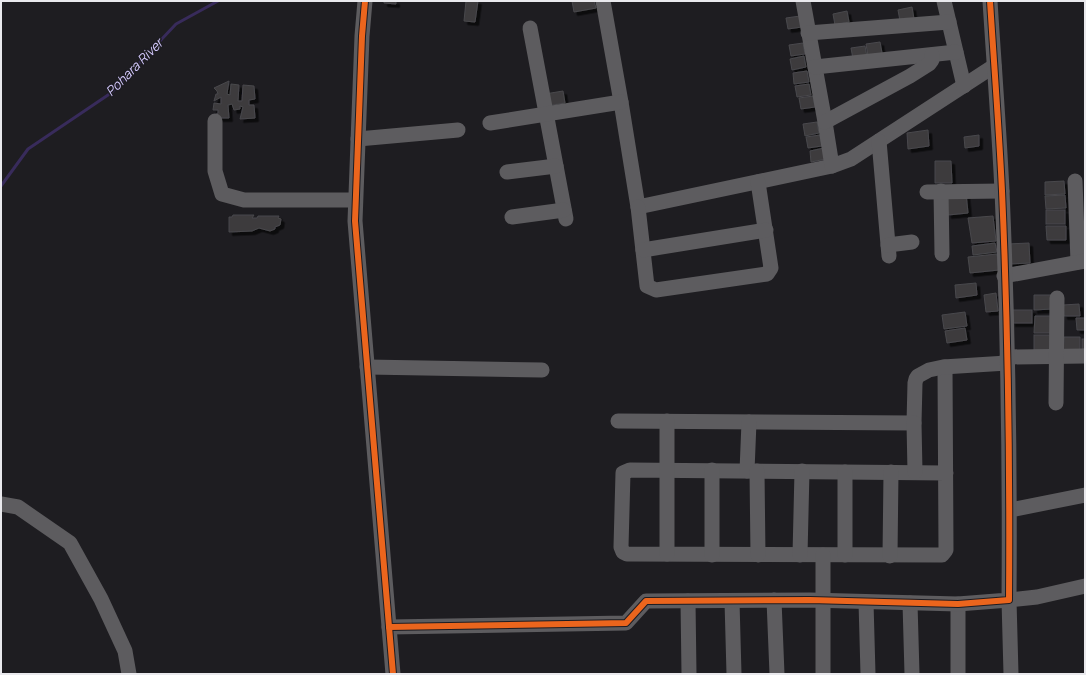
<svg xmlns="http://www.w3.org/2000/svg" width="1086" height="675" viewBox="0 0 1086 675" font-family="Manrope,sans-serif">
<defs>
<filter id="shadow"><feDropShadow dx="3.5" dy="3.5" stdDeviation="0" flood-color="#0009"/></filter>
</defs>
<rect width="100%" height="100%" fill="#1e1d21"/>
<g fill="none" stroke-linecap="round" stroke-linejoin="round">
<path stroke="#382b5b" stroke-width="3" d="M 1,186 L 28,149 L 111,93 L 176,24 L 218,1"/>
</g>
<g fill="#3c3b3e" stroke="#49484c" filter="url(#shadow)">
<path d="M 384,1 L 396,1 L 396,4 L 384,3 Z"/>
<path d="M 466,1 L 478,1 L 475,22 L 464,21 Z"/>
<path d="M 572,1 L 594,1 L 596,8 L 574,12 Z"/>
<path d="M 912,7 L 914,19 L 900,21 L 898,10 Z"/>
<path d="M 847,11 L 849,22 L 835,25 L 833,14 Z"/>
<path d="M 800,16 L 802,27 L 788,29 L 786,18 Z"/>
<path d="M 880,42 L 882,53 L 868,56 L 866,44 Z"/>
<path d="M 803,43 L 805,54 L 791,56 L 789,45 Z"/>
<path d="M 865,46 L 867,57 L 853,59 L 851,48 Z"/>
<path d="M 804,56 L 806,67 L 792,70 L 790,59 Z"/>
<path d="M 807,71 L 809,82 L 794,84 L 793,73 Z"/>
<path d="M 229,81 L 227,94 L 230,95 L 231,84 L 239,85 L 238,101 L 242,101 L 243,85 L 254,86 L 255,99 L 249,100 L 249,105 L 254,105 L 255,118 L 240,119 L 243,107 L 240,106 L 240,109 L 234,110 L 232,104 L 228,105 L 229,118 L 215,118 L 215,115 L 218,113 L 218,110 L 213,110 L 214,103 L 221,104 L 221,97 L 214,101 L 216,94 L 218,94 L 217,91 L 214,88 Z"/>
<path d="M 809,84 L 811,95 L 797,97 L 795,86 Z"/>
<path d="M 563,91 L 565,103 L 547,106 L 545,94 Z"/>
<path d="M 813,96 L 815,107 L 801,109 L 799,98 Z"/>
<path d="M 817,122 L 819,133 L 805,136 L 803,124 Z"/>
<path d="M 928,130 L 929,146 L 908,149 L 907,133 Z"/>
<path d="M 820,135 L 822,146 L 808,148 L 806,137 Z"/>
<path d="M 979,135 L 979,146 L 965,148 L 964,137 Z"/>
<path d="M 824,148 L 826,159 L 811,162 L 810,151 Z"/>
<path d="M 935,161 L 951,161 L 952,183 L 935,183 Z"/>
<path d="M 1064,181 L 1065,194 L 1045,195 L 1045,182 Z"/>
<path d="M 966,193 L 968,213 L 948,215 L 946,195 Z"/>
<path d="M 1065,195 L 1066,208 L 1046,209 L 1045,196 Z"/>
<rect x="1046" y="210" width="19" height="14"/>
<path d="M 233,215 L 254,215 L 252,218 L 257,218 L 258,216 L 279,216 L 278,218 L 281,219 L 280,225 L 275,227 L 275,229 L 270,231 L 259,228 L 252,231 L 229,232 L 229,217 L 232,217 Z"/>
<path d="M 993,216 L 996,241 L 972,243 L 968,218 Z"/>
<path d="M 1046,226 L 1066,226 L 1066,240 L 1047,240 Z"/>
<path d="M 995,243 L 997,252 L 973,255 L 972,246 Z"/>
<path d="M 1029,243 L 1030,263 L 1009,264 L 1008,244 Z"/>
<path d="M 997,254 L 999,270 L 970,273 L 968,257 Z"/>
<path d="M 976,283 L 977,295 L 956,298 L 955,285 Z"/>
<path d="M 996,293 L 998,311 L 986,312 L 984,295 Z"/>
<path d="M 1034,295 L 1052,295 L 1052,309 L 1034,310 Z"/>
<path d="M 1079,304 L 1080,316 L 1064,316 L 1063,305 Z"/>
<rect x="1012" y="310" width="20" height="13"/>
<path d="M 965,312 L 967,326 L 944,329 L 942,315 Z"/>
<path d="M 1035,316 L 1053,316 L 1053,333 L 1034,333 Z"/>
<path d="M 1076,318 L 1085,318 L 1085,330 L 1077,330 Z"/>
<path d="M 965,328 L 967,340 L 947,343 L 945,331 Z"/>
<rect x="1034" y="335" width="17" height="15"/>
<path d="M 1064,337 L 1080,337 L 1080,350 L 1063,350 Z"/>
<rect x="1082" y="339" width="3" height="10"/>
</g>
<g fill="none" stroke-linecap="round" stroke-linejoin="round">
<g stroke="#5d5c5f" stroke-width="15">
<path d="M 365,1 L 362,36 L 355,221 L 393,674"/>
<path d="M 603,1 L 621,102 L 638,207 L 832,166"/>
<path d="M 803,1 L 825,122 L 832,166 L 851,159 L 994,66"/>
<path d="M 944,1 L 964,86"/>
<path d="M 530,28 L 566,219"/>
<path d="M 808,33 L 949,22"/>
<path d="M 815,67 L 956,52"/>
<path d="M 215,121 L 215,171 L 222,194 L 244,200 L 355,200"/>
<path d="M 825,122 L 910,76 L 929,64 L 932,60 L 932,55"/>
<path d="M 490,123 L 621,102"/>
<path d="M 358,139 L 458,130"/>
<path d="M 879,141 L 889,256"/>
<path d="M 507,172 L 556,166"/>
<path d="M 1075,181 L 1078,262"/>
<path d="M 941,191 L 942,254"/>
<path d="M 927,192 L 1002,191"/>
<path d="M 638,207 L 647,286 L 656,290 L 767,274 L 771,268 L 758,182"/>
<path d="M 512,217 L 564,210"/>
<path d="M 888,245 L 912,242"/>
<path d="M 643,250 L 766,230"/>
<path d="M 1004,276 L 1085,261"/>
<path d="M 1007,357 L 1085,356"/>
<path d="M 367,367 L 542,370"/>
<path d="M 945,367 L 946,550 L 942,555 L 627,554 L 623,552 L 621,547 L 623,473 L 630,470 L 946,473"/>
<path d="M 1056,403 L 1057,298"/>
<path d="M 618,421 L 914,423 L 915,383 L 916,379 L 918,376 L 929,370 L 943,367 L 1007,363"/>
<path d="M 914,423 L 915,472"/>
<path d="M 747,471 L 749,422"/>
<path d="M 757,471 L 758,555"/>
<path d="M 845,472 L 845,555"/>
<path d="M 1,504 L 18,507 L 70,543 L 101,599 L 125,651 L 129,674"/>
<path d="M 1010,510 L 1085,495"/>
<path d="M 667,554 L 667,421"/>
<path d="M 712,555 L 712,470"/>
<path d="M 800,555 L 802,471"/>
<path d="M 890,556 L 891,472"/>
<path d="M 774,600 L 777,674"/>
<path d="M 688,601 L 689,674"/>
<path d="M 732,601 L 734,674"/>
<path d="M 866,602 L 868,674"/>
<path d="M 910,603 L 912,674"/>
<path d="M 958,604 L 958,674"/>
<path d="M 389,627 L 626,623 L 646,601 L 810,600 L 958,604 L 1009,600 C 1010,464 1008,328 1002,191 C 999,128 994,64 990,1"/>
<path d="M 823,674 L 823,555"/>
<path d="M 1011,674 L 1009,600 L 1037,597 L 1085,586"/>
</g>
<defs>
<g id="cycleway">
<path d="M 365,1 L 362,36 L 355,221 L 393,674"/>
<path d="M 389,627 L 626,623 L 646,601 L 810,600 L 958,604 L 1009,600 C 1010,464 1008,328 1002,191 C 999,128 994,64 990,1"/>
</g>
</defs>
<use href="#cycleway" stroke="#1d1c22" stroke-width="8"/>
<use href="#cycleway" stroke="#eb651d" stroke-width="6"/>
</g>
<g text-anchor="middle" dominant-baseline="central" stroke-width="3" stroke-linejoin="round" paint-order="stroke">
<g font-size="13" font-style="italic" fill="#d5cafe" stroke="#1d1c22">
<text transform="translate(134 67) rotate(-45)">Pohara River</text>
</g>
</g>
<rect width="1086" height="675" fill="none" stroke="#e9e9ed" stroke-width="4"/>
</svg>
